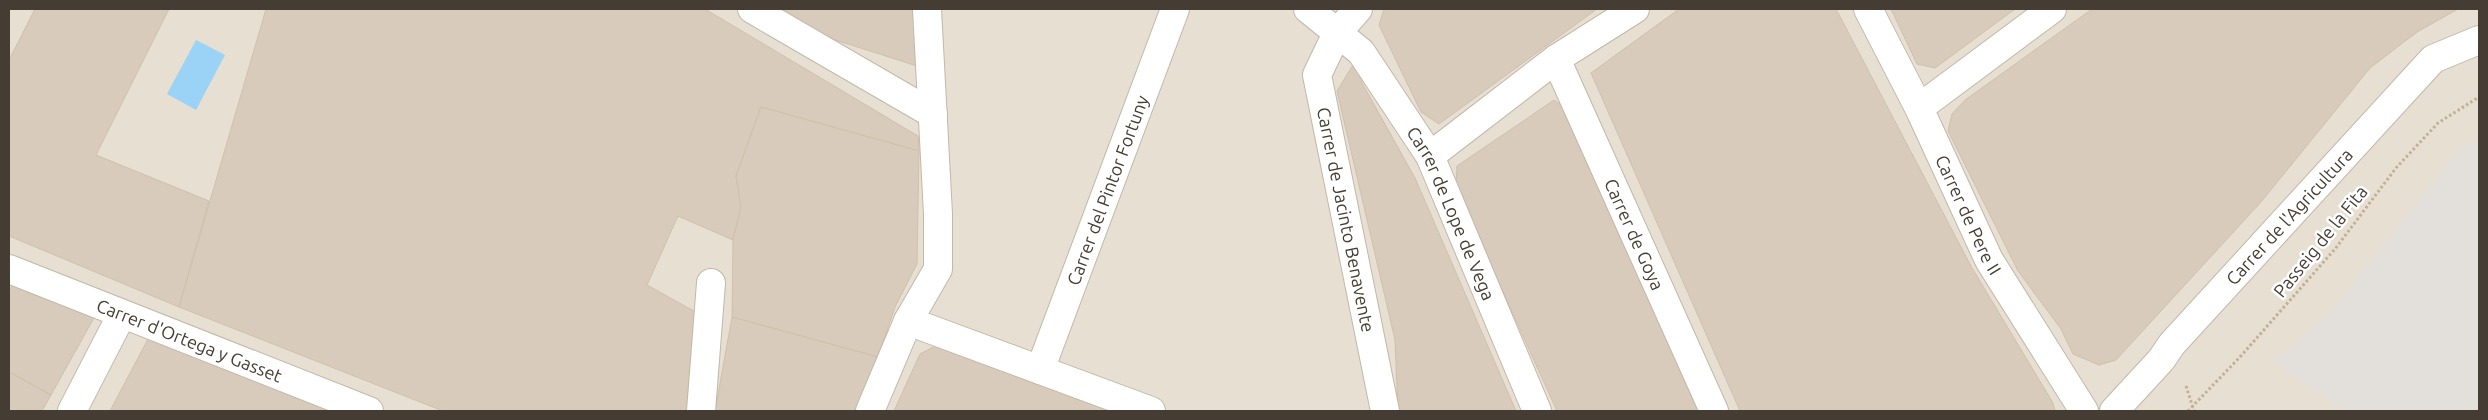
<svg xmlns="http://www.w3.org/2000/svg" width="2488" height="420" viewBox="0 0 2488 420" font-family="Ubuntu,sans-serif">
<rect width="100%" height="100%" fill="#f3ede3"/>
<path fill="#e7dfd1" d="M 9,9 L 2479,9 L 2479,369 L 2440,411 L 9,411 Z"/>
<path fill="#e3e0dc" d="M 2479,138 L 2479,411 L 2344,411 L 2274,362 L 2331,312 L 2460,148 Z"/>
<path fill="#9ad3f5" d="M 196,40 L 225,55 L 196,110 L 167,94 Z"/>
<g fill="#d8cbbb" stroke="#d0c0aa">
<path d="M 35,9 L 169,9 L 96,155 L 209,201 L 179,307 L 9,236 L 9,60 Z"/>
<path d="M 266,9 L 705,9 L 918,136 L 919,151 L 761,107 L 736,176 L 741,207 L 733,240 L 678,216 L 647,285 L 701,315 L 688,411 L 443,411 L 179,307 Z"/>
<path d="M 766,9 L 922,9 L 920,67 L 795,27 Z"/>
<path d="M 1384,9 L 1597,9 L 1439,124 L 1421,112 L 1379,25 Z"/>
<path d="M 1679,9 L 1836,9 L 1972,268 L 2053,403 L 2055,411 L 1740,411 L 1591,73 Z"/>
<path d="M 1891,9 L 2015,9 L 1935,68 L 1917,64 Z"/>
<path d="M 2092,9 L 2458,9 L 2417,32 L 2370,68 L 2261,202 L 2116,360 L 2099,365 L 2073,354 L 2061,329 L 2018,271 L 1948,131 L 1952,114 L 1965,100 Z"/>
<path d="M 1361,52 L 1362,83 L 1415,178 L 1516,411 L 1398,411 L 1395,340 L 1337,91 Z"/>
<path d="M 1554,100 L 1564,107 L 1699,411 L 1557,411 L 1456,188 L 1457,166 Z"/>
<path d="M 761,107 L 919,151 L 917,264 L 895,307 L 878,357 L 732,317 L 733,240 L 741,207 L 736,176 Z"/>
<path d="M 14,284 L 95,316 L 51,395 L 9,372 L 9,290 Z"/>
<path d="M 732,317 L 878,357 L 855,411 L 715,411 Z"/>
<path d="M 148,339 L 335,411 L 110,411 Z"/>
<path d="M 939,344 L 1124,411 L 894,411 L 920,354 Z"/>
<path d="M 9,372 L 51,395 L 42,411 L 9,411 Z"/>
</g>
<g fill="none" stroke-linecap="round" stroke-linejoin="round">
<defs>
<g id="minor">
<path d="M 752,9 L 933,114"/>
<path id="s1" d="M 1308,9 L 1361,52 L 1430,156 L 1537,411"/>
<path id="s2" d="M 1358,9 L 1337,33 L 1317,75 L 1385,411"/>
<path id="s3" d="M 1868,9 L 1919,108 L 1989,260 L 2084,411"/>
<path id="s4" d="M 1556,59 L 1714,411"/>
<path d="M 1919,108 L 2052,9"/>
<path d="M 1430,156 L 1556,59 L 1635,9"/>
<path id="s5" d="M 9,269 L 369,411"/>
<path d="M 908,321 L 1151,411"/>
<path id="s6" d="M 1040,370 L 1175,9"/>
<path d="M 72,411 L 122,314"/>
<path d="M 701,411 L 711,283"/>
<path d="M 870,411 L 908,321 L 938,269 L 938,214 L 927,9"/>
<path id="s7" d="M 2114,411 L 2161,360 L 2172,344 L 2433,59 L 2479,40"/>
</g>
</defs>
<use href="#minor" stroke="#c2b8a8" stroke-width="30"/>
<g stroke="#c2b095" stroke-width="3" stroke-dasharray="2.5 2.5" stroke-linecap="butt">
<path d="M 2186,386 L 2194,411"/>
<path d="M 2188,411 L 2240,357 L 2335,249 L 2396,168 L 2438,123 L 2479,97"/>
</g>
<use href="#minor" stroke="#fff" stroke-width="28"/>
</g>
<g text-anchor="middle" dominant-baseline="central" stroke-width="5" stroke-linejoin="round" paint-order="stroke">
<g font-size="18" fill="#453d33" stroke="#fff">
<text stroke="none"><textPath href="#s6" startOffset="192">Carrer del Pintor Fortuny</textPath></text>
<text stroke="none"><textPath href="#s3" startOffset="229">Carrer de Pere II</textPath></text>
<text stroke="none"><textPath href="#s1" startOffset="254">Carrer de Lope de Vega</textPath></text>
<text stroke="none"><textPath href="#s7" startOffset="262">Carrer de l'Agricultura</textPath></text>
<text stroke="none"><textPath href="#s2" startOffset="226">Carrer de Jacinto Benavente</textPath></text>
<text stroke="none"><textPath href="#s4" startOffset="192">Carrer de Goya</textPath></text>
<text transform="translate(2320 241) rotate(-51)">Passeig de la Fita</text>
<text stroke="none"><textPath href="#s5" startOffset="194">Carrer d'Ortega y Gasset</textPath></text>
</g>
</g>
<rect width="2488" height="420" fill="none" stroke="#453d33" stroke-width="20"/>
</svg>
